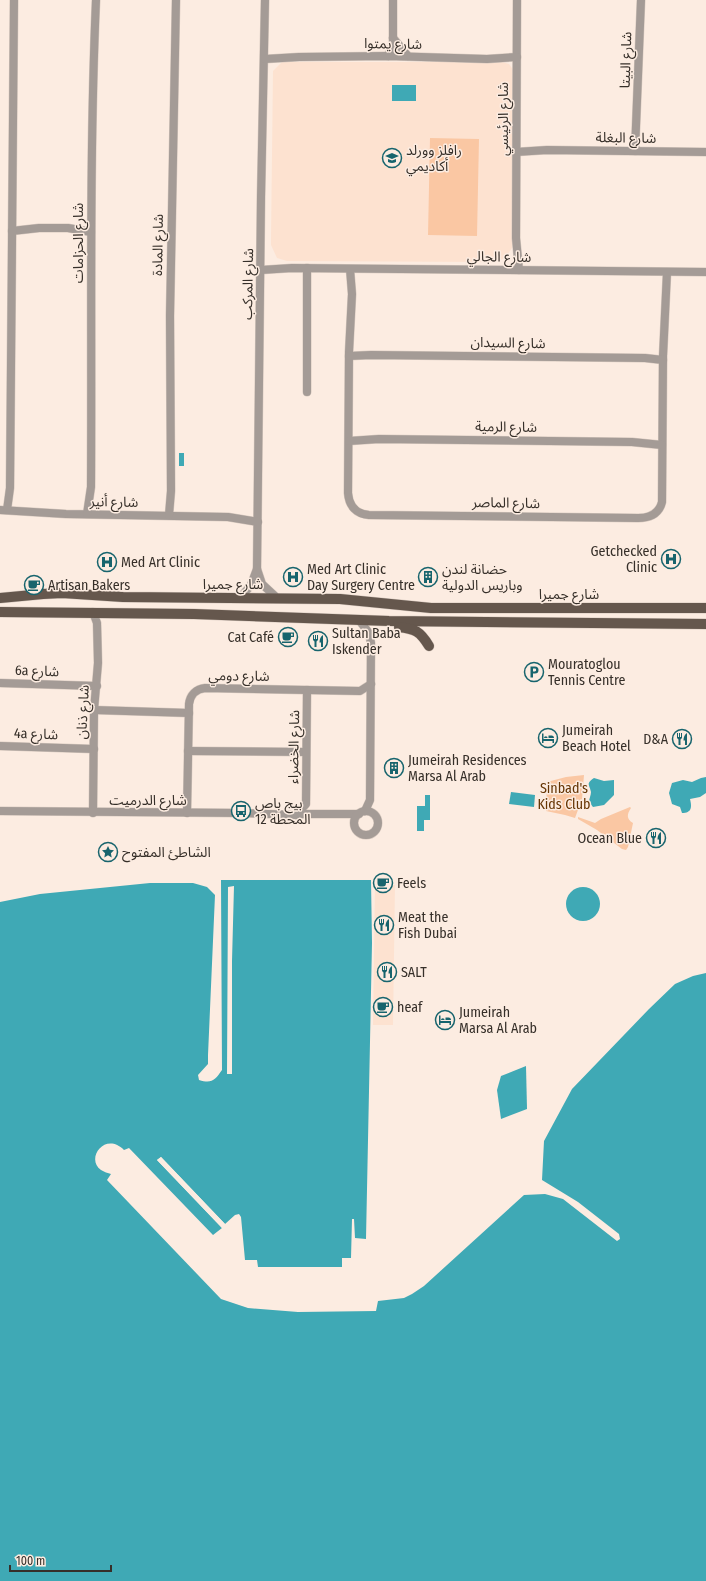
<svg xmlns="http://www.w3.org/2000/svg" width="706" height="1581" viewBox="0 0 706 1581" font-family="'Fira Sans Condensed','Noto Sans Arabic',sans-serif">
<rect width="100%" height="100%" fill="#fcece1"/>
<g fill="#fde2d0">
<path d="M 282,62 L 502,62 L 509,64 L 514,71 L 512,248 L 506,257 L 499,261 L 490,262 L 287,261 L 277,258 L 271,245 L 271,239 L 273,71 Z"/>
<path d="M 375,885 L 395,885 L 393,1025 L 373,1025 Z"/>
</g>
<g fill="#fac7a3">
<path d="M 430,138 L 479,139 L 477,236 L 428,235 Z"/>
<path d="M 584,775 L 582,799 L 575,818 L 565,815 L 546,811 L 547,782 L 566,777 Z"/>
<path d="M 630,807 L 631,808 C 627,814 626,819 633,823 L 628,847 L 626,850 L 622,849 L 597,830 L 578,819 L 578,817 L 595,823 L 601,819 Z"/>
</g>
<g fill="#3fa9b5">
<rect x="392" y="85" width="24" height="16"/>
<rect x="179" y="453" width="5" height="13"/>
<path d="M 706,777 L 706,793 L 700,797 L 690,799 C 692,807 692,813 682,813 L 680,807 L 672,804 L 669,793 L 672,783 L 683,780 L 692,782 L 701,778 Z"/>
<path d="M 594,778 L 604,781 L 614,780 L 614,795 L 604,805 L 593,807 L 589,802 C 589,799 591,795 591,792 C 590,785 585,784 594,778 Z"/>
<path d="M 511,792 L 535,795 L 534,807 L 509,804 Z"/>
<path d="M 425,795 L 430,795 L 430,820 L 424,820 L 424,831 L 417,831 L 417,806 L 425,806 Z"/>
<path d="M 221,880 L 371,880 L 372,943 L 366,1239 L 355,1238 L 354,1219 L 352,1219 L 351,1258 L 342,1258 L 342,1267 L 258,1267 L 257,1260 L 245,1260 L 241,1217 L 239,1214 L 235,1215 L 225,1224 L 161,1157 L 157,1160 L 222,1228 L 213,1235 L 129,1148 L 124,1150 C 105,1131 85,1159 101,1170 C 104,1172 108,1173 111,1174 L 107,1180 L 221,1299 L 248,1308 L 298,1312 L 376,1311 L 378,1301 L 404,1298 L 412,1294 L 424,1286 L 524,1195 L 545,1194 L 563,1199 L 617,1241 L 620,1239 L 619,1234 L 578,1202 L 542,1180 L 544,1141 L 572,1089 L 649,1009 L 675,984 L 693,976 L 706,973 L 706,1581 L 0,1581 L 0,902 L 40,894 L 150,883 L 193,883 L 207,887 L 215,895 L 208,1055 L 208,1064 L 198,1075 L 199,1080 C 212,1084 215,1080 222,1070 Z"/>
<circle cx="583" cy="904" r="17"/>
<path d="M 526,1066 L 527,1109 L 501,1119 L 497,1090 L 501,1076 Z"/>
</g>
<g fill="#fcece1">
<path d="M 234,886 L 232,961 L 232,1074 L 227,1074 L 228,887 Z"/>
<path d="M 161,1157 L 225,1224 L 224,1225 L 160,1160 L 223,1226 L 222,1228 L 157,1160 Z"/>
<rect x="258" y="1267" width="84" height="2"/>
</g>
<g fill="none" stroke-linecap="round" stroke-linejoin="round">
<defs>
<g id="minor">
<path d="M 265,0 L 261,197 L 257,569 L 262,584 L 277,598"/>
<path d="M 517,0 L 516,238 L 519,270"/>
<path d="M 393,38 L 408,56"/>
<path d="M 388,56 L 393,44 L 393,0"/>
<path d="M 265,59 L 299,57 L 388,56 L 487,59 L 517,57"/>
<path d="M 635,151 L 641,0"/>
<path d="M 516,152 L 547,150 L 706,152"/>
<path d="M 12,231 L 39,228 L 68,228 L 91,232"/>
<path d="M 350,269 L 352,294 L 349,352 L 348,493 C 349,506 356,514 369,515 L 638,518 C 649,518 659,514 662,502 L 663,356 L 667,272"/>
<path d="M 261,270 L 292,268 L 706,272"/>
<path d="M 349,356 L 371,355 L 645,358 L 663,360"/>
<path d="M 307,392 L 307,268"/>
<path d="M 349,441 L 379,439 L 632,442 L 662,445"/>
<path d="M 0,510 L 66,514 L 228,517 L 258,522"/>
<path d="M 7,510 L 10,488 L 14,0"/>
<path d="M 87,514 L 91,487 C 92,324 89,162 96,0"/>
<path d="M 169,515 L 171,491 L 170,316 L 176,0"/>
<path d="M 240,598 L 251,585 L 257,569"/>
<path d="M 359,620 L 369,633 L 371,643 L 370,800 L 365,811"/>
<path d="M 0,683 L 97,686"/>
<path d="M 94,710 L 189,713"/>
<path d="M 0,746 L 94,749"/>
<path d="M 188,751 L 306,752"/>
<path d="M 0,811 L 243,813 L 296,815 L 304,814 L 359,814"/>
<circle cx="366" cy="823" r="12"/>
<path d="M 93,813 L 94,710 L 98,663 L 97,623 L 93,612"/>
<path d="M 187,813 L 189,704 C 190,695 196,689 205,688 L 360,691 L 371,684"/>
<path d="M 296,815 L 306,804 L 307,690"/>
</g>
<g id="major">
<path d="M 0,598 L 43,594 L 62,593 L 123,597 L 340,599 L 431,608 L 706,608"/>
<path d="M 0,612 L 194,614 L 389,621 L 706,624"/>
<path d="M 399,627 C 415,629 420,631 429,646"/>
</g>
</defs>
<use href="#minor" stroke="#d8cac0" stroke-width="9"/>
<use href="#major" stroke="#d8cac0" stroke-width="11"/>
<use href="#minor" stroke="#a49b96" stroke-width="8"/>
<use href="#major" stroke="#65574d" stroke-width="10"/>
</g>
<defs>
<symbol id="school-ring" viewBox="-11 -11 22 22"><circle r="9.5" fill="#fcece1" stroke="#17646d" stroke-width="1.5"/><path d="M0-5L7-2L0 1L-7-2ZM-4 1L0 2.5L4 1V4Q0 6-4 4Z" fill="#17646d"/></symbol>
<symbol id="hospital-ring" viewBox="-11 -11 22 22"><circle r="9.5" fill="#fcece1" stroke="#17646d" stroke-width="1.5"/><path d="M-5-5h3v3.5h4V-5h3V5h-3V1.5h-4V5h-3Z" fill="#17646d"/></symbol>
<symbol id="building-ring" viewBox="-11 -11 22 22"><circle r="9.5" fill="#fcece1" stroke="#17646d" stroke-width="1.5"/><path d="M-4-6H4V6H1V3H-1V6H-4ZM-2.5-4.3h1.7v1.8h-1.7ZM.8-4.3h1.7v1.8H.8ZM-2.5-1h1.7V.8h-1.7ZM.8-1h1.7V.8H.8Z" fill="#17646d"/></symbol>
<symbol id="cafe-ring" viewBox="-11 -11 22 22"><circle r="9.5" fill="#fcece1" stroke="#17646d" stroke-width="1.5"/><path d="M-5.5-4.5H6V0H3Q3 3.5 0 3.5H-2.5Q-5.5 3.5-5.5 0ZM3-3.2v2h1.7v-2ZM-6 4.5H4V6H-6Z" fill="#17646d"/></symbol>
<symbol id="restaurant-ring" viewBox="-11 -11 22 22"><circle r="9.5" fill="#fcece1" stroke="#17646d" stroke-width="1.5"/><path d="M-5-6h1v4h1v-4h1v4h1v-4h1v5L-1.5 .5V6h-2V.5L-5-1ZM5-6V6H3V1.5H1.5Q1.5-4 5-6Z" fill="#17646d"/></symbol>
<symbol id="parking-ring" viewBox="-11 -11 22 22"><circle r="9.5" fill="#fcece1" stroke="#17646d" stroke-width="1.5"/><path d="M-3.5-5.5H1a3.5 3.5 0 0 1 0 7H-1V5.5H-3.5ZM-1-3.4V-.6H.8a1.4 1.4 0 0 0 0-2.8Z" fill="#17646d"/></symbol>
<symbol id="hotel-ring" viewBox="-11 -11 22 22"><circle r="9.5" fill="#fcece1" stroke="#17646d" stroke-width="1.5"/><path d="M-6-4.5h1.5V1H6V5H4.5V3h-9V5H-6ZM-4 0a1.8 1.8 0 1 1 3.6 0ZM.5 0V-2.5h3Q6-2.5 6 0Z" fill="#17646d"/></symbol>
<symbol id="bus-ring" viewBox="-11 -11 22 22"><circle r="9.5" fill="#fcece1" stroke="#17646d" stroke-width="1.5"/><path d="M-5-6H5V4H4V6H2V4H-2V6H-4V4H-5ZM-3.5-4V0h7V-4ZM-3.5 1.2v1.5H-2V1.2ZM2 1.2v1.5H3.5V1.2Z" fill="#17646d"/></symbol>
<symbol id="sight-ring" viewBox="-11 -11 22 22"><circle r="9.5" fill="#fcece1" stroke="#17646d" stroke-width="1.5"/><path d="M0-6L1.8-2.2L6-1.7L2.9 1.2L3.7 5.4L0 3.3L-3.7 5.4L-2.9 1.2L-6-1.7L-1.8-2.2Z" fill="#17646d"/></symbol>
</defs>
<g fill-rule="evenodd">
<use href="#school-ring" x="381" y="147" width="22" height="22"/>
<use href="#hospital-ring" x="660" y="548" width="22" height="22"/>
<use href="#hospital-ring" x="96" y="551" width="22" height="22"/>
<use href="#hospital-ring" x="282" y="566" width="22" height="22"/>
<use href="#building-ring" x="417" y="566" width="22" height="22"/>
<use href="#cafe-ring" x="23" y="574" width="22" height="22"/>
<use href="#cafe-ring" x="277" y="626" width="22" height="22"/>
<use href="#restaurant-ring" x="307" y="630" width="22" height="22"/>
<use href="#parking-ring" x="523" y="661" width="22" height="22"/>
<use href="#hotel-ring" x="537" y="727" width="22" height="22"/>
<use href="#restaurant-ring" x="671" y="728" width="22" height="22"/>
<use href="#building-ring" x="383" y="757" width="22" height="22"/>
<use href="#bus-ring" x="230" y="800" width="22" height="22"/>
<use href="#restaurant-ring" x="645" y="827" width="22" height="22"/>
<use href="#sight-ring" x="97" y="841" width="22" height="22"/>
<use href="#cafe-ring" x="372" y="872" width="22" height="22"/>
<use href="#restaurant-ring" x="373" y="914" width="22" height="22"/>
<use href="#restaurant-ring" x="376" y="961" width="22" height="22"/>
<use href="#cafe-ring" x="372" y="996" width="22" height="22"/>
<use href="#hotel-ring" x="434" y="1009" width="22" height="22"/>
</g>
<g text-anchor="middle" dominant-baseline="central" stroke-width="3" stroke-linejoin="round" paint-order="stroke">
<g font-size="14" fill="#362f29" stroke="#fcece1">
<text transform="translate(393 44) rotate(1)">شارع يمتوا</text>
<text transform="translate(626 60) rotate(-88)">شارع البيتا</text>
<text transform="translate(503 119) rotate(-90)">شارع الرئيسي</text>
<text transform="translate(626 138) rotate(1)">شارع البغلة</text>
<text transform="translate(78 243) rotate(-90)">شارع الحزامات</text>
<text transform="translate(158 245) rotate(-89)">شارع المادة</text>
<text transform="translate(499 257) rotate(1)">شارع الجالي</text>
<text transform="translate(248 284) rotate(-89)">شارع المركب</text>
<text transform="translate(508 343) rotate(1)">شارع السيدان</text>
<text transform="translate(506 427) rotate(1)">شارع الرمية</text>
<text transform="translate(114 502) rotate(1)">شارع أنير</text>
<text transform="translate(506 503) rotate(1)">شارع الماصر</text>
<text x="233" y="584">شارع جميرا</text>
<text x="569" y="594">شارع جميرا</text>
<text transform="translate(37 671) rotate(2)">6a شارع</text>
<text transform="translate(239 676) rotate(1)">شارع دومي</text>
<text transform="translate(83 712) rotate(-87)">شارع ذنان</text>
<text transform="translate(36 734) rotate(2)">4a شارع</text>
<text transform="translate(294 747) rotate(-89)">شارع الخضراء</text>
<text x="148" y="800">شارع الدرميت</text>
</g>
<g font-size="14" fill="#362f29" stroke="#fcece1" text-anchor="start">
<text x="406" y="150">رافلز وورلد<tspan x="406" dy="16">أكاديمي</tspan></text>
<text x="657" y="551" text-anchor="end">Getchecked<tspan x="657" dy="16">Clinic</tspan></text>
<text x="121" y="562">Med Art Clinic</text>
<text x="307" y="569">Med Art Clinic<tspan x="307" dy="16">Day Surgery Centre</tspan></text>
<text x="442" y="569">حضانة لندن<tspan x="442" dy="16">وباريس الدولية</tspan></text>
<text x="48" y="585">Artisan Bakers</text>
<text x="332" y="633">Sultan Baba<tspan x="332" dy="16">Iskender</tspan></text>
<text x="274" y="637" text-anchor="end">Cat Café</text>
<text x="548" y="664">Mouratoglou<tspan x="548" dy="16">Tennis Centre</tspan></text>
<text x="562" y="730">Jumeirah<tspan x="562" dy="16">Beach Hotel</tspan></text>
<text x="668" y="739" text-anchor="end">D&amp;A</text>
<text x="408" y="760">Jumeirah Residences<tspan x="408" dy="16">Marsa Al Arab</tspan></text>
<text x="255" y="803">بيج باص<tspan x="255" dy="16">المحطة 12</tspan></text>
<text x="642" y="838" text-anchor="end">Ocean Blue</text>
<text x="122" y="852">الشاطئ المفتوح</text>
<text x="397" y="883">Feels</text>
<text x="398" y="917">Meat the<tspan x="398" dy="16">Fish Dubai</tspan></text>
<text x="401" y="972">SALT</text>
<text x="397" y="1007">heaf</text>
<text x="459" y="1012">Jumeirah<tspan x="459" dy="16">Marsa Al Arab</tspan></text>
</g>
<g font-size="14" fill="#663504" stroke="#fcece1">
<text x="564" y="788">Sinbad's<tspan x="564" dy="16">Kids Club</tspan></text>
</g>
</g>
<path d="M10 1565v6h101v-6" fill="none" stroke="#362f29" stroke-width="2"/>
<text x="16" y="1565" font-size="12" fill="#362f29" stroke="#fcece1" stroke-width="3" paint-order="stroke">100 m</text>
</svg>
